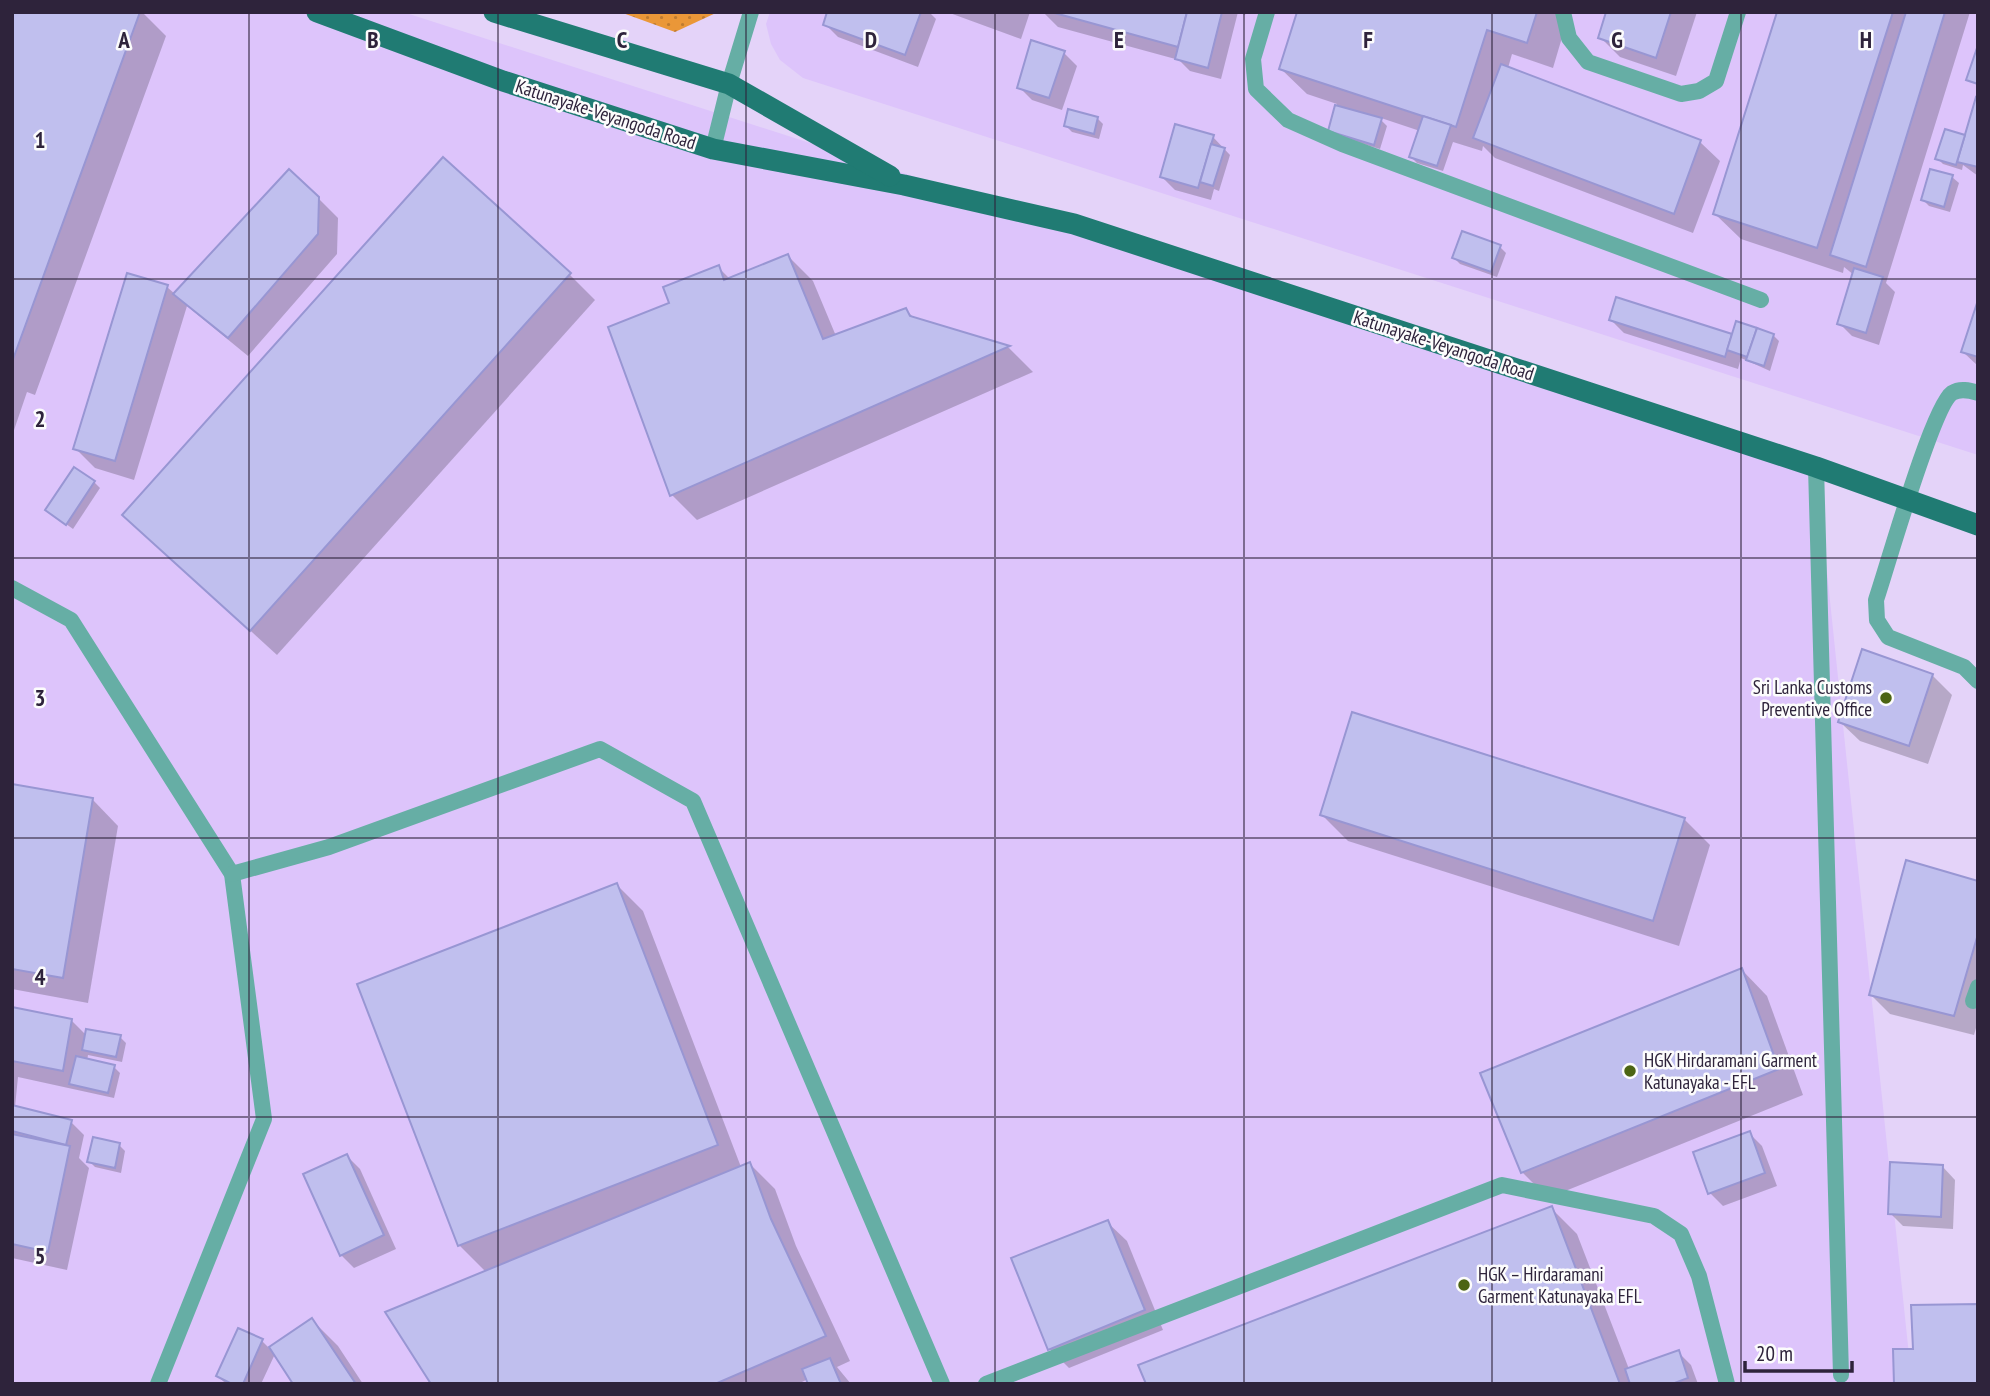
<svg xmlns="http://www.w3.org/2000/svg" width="1990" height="1396" viewBox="0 0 1990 1396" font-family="'PT Sans Narrow',sans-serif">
<defs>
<pattern id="grass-dots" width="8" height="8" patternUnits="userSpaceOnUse" patternTransform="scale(1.75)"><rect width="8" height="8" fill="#ea9738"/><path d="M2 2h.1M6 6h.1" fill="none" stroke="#be7b30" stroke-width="1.8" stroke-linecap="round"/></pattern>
</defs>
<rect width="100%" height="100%" fill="#e4d3f9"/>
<g fill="#ddc4fb">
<path d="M 12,12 L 403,12 L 1816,467 L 1912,1384 L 12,1384 Z"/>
<path d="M 770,12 L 1978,12 L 1978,455 L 803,78 L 780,60 L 771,44 L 766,24 Z"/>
</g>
<path fill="url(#grass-dots)" d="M 620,12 L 718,12 L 675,32 Z"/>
<g fill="#0003">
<path d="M 12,12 L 142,12 L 166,36 L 35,395 L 27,392 L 12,436 Z"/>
<path d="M 829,12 L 929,12 L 936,19 L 918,67 L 838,37 L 825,24 Z"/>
<path d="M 947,12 L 1030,12 L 1021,39 Z"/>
<path d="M 1043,12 L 1246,12 L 1245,15 L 1238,12 L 1221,79 L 1190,71 L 1179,60 L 1058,27 Z"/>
<path d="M 1299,12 L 1555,12 L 1566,24 L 1553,68 L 1512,54 L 1508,68 L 1700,142 L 1720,161 L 1693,233 L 1495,158 L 1483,146 L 1482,151 L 1453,142 L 1443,171 L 1417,163 L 1411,157 L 1420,131 L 1378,117 L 1387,126 L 1380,149 L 1336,136 L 1330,130 L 1337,104 L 1307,94 L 1281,69 Z"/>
<path d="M 1608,12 L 1697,12 L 1676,76 L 1620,57 L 1600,37 Z"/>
<path d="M 1779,12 L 1970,12 L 1886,283 L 1895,292 L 1879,345 L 1852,336 L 1839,323 L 1854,275 L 1844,267 L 1843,273 L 1741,239 L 1715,214 Z"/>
<path d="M 1064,53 L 1077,66 L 1062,110 L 1032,100 L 1019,87 Z"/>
<path d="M 1978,100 L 1978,176 L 1963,165 L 1962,170 L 1943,164 L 1937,158 L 1966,138 Z"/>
<path d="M 1097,118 L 1103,124 L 1099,139 L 1072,132 L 1066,126 Z"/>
<path d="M 1213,137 L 1230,155 L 1219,191 L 1214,189 L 1211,200 L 1175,190 L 1162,177 Z"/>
<path d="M 1931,171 L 1952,177 L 1959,183 L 1950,212 L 1929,206 L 1923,200 Z"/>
<path d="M 318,198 L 338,218 L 337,254 L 248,356 L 187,306 L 134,480 L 95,468 L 75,448 L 167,287 L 175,294 Z"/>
<path d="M 1500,247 L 1506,253 L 1497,277 L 1460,264 L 1454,258 Z"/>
<path d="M 788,256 L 813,281 L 836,336 L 906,310 L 916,320 L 1009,348 L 1033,372 L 697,520 L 672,495 L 718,267 L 730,279 Z"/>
<path d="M 569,274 L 595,300 L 277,655 L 124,515 Z"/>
<path d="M 1978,305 L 1978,366 L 1963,352 Z"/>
<path d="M 1611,320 L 1733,337 L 1737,323 L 1773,335 L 1779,341 L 1770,371 L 1741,358 L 1738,369 L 1624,333 Z"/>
<path d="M 94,482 L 100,488 L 73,529 L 47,510 Z"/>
<path d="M 1932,675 L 1952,695 L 1928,764 L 1860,741 L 1840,722 Z"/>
<path d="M 12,786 L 93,800 L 118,826 L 88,1003 L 12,989 Z"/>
<path d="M 1322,815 L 1684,819 L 1710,845 L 1679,946 L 1348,841 Z"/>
<path d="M 1978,883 L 1978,1021 L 1974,1035 L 1890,1014 L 1871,995 Z"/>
<path d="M 617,885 L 643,911 L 741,1167 L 750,1164 L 775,1189 L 796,1246 L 850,1361 L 837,1367 L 851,1384 L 810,1384 L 808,1379 L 798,1384 L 433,1384 L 486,1272 L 459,1245 Z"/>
<path d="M 1742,970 L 1767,996 L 1803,1095 L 1548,1198 L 1522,1172 Z"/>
<path d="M 12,1009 L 71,1020 L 87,1036 L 120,1037 L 126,1043 L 122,1062 L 88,1055 L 87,1061 L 114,1067 L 120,1073 L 114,1098 L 18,1077 L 15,1107 L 71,1122 L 84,1135 L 79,1158 L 89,1168 L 67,1270 L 12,1258 Z"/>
<path d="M 1749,1133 L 1762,1146 L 1777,1186 L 1723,1206 L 1710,1193 Z"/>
<path d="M 119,1145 L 125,1151 L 121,1173 L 95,1167 L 89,1161 Z"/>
<path d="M 347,1156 L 360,1169 L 396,1249 L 354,1268 L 341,1255 Z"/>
<path d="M 1942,1166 L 1955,1180 L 1953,1229 L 1903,1226 L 1890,1213 Z"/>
<path d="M 1551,1208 L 1577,1234 L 1629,1369 L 1678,1352 L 1691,1365 L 1698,1384 L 1148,1384 Z"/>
<path d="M 1107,1222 L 1127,1241 L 1163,1330 L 1069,1368 L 1050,1349 Z"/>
<path d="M 312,1320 L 338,1346 L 363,1384 L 295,1384 L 275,1354 L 261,1384 L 226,1384 L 218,1376 L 262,1341 L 270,1349 Z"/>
</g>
<g fill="#c0bfee" stroke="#9896d3" stroke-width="2">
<path d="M 12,12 L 140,12 L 12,362 Z"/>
<path d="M 827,12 L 921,12 L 905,55 L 823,25 Z"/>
<path d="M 1051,12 L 1187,12 L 1178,47 Z"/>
<path d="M 1187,12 L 1222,12 L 1208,68 L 1175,59 Z"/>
<path d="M 1297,12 L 1537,12 L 1527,43 L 1487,30 L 1456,127 L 1279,69 Z"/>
<path d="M 1606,12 L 1671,12 L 1656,58 L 1598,38 Z"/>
<path d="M 1777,12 L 1893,12 L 1817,248 L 1713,214 Z"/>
<path d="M 1906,12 L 1945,12 L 1866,267 L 1830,255 Z"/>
<path d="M 1031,40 L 1065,51 L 1049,98 L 1017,88 Z"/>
<path d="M 1978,45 L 1978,84 L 1966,80 Z"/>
<path d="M 1501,64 L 1701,140 L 1674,214 L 1473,138 Z"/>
<path d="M 1976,97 L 1978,98 L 1978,167 L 1957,162 Z"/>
<path d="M 1335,105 L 1382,118 L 1374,145 L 1328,131 Z"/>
<path d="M 1068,109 L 1098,117 L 1094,134 L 1064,126 Z"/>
<path d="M 1423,116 L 1451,125 L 1437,166 L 1409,157 Z"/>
<path d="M 1175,124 L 1214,135 L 1198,188 L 1160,177 Z"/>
<path d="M 1945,129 L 1965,135 L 1956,165 L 1935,159 Z"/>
<path d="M 1211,144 L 1225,148 L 1213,186 L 1200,182 Z"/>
<path d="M 443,157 L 571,273 L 250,631 L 122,515 Z"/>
<path d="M 289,169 L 319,197 L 318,234 L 228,338 L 173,294 Z"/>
<path d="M 1930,169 L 1953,175 L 1944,207 L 1921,200 Z"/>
<path d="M 1462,231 L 1501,245 L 1491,272 L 1452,258 Z"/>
<path d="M 788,254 L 823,339 L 906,308 L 910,316 L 1010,346 L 670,496 L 608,327 L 669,303 L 663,287 L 719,265 L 724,280 Z"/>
<path d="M 1854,268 L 1883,277 L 1866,333 L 1837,324 Z"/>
<path d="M 127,273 L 168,285 L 115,461 L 73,449 Z"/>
<path d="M 1616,297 L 1732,334 L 1725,357 L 1609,320 Z"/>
<path d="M 1978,300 L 1978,357 L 1961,352 Z"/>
<path d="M 1736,321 L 1757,328 L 1747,357 L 1727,350 Z"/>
<path d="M 1757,328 L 1774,334 L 1764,366 L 1746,360 Z"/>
<path d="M 74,467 L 95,481 L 66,525 L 45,510 Z"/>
<path d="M 1862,649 L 1933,674 L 1909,746 L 1838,722 Z"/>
<path d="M 1352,712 L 1685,818 L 1653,921 L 1320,815 Z"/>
<path d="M 12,784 L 93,798 L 63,978 L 12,969 Z"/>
<path d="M 1906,860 L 1978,881 L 1978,934 L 1954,1016 L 1869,995 Z"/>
<path d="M 617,883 L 718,1145 L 458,1246 L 357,984 Z"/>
<path d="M 1742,968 L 1779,1069 L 1521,1173 L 1480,1073 Z"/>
<path d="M 12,1007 L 72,1019 L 63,1071 L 12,1061 Z"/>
<path d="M 86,1029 L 121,1035 L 116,1057 L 82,1050 Z"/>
<path d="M 76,1056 L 115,1065 L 108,1093 L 69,1084 Z"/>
<path d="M 12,1105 L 72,1120 L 66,1145 L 12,1131 Z"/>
<path d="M 1750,1131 L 1765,1173 L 1708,1194 L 1693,1152 Z"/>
<path d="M 12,1134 L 70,1146 L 48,1252 L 12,1244 Z"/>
<path d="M 93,1137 L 120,1143 L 115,1168 L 87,1162 Z"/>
<path d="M 347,1154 L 384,1235 L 340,1256 L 303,1174 Z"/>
<path d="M 750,1162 L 771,1219 L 826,1336 L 715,1384 L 431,1384 L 385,1312 Z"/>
<path d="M 1890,1162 L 1943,1165 L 1941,1217 L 1888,1214 Z"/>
<path d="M 1552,1206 L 1620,1384 L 1146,1384 L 1138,1365 Z"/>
<path d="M 1108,1220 L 1145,1310 L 1048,1350 L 1011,1258 Z"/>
<path d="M 1978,1304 L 1978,1384 L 1894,1384 L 1893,1349 L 1913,1349 L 1911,1305 Z"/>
<path d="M 312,1318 L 356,1384 L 293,1384 L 269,1347 Z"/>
<path d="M 238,1328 L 263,1339 L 243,1384 L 232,1384 L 216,1376 Z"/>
<path d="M 1679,1350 L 1688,1378 L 1672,1384 L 1630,1384 L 1625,1369 Z"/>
<path d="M 830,1358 L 841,1384 L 808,1384 L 802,1369 Z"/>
</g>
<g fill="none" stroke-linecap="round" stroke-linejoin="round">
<g stroke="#66aea5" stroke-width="16">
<path d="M 1267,12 L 1253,59 L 1256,89 L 1288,120 L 1342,144 L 1761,300"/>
<path d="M 1563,12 L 1569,38 L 1588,62 L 1681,94 L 1699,91 L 1716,81 L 1738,12"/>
<path d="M 713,149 L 729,84 L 751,12"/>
<path d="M 1978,393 C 1969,390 1960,388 1952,393 C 1932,407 1887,568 1876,600 L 1877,620 L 1888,637 L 1964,667 L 1978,681"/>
<path d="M 1816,467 L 1841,1375"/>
<path d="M 12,588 L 71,620 L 232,874 L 264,1119 L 158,1384"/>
<path d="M 232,874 L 329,847 L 600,749 L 693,801 L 942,1384"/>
<path d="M 1973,1001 L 1978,987"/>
<path d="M 986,1384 L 1502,1185 L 1654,1216 L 1681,1234 L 1699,1276 L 1727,1384"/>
</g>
<g stroke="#207b73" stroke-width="21">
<path d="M 317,12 L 503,81 L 713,149 L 904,185 L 1074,224 L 1816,467 L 1978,525"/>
<path d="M 494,12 L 729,84 L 890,176"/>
</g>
</g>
<path fill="none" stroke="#2e233b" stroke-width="2" stroke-opacity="0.55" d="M 249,12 L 249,1384M 498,12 L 498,1384M 746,12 L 746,1384M 995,12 L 995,1384M 1244,12 L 1244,1384M 1492,12 L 1492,1384M 1741,12 L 1741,1384M 12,279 L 1978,279M 12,558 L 1978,558M 12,838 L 1978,838M 12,1117 L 1978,1117"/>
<g fill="#4c6413" stroke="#fcfcfc" stroke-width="2.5">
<circle cx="1886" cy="698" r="7"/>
<circle cx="1630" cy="1071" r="7"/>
<circle cx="1464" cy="1285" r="7"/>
</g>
<g text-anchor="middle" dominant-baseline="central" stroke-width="5" stroke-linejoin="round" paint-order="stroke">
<g font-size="19" fill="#2e233b" stroke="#fcfcfc">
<text transform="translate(606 114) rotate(18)">Katunayake-Veyangoda Road</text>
<text transform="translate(1444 345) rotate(18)">Katunayake-Veyangoda Road</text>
</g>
<g font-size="19" fill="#2e233b" stroke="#fcfcfc" text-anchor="start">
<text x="1872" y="687" text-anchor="end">Sri Lanka Customs<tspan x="1872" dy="22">Preventive Office</tspan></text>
<text x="1644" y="1060">HGK Hirdaramani Garment<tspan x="1644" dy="22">Katunayaka - EFL</tspan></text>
<text x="1478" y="1274">HGK – Hirdaramani<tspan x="1478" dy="22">Garment Katunayaka EFL</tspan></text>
</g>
</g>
<g font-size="23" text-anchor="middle" font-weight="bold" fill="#2e233b" stroke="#fcfcfc" stroke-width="5" stroke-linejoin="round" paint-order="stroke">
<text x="124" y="48">A</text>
<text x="373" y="48">B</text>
<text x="622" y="48">C</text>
<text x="871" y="48">D</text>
<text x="1119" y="48">E</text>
<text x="1368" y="48">F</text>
<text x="1617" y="48">G</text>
<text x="1866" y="48">H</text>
<text x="40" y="148">1</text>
<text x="40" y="427">2</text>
<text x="40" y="706">3</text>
<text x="40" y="985">4</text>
<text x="40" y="1264">5</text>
</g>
<rect width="1990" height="1396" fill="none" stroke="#2e233b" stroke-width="28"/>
<path d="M1745 1361v10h107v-10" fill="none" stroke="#2e233b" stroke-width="3.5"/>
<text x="1756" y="1361" font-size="21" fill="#2e233b" stroke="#fcfcfc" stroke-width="5" paint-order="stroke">20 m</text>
</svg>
